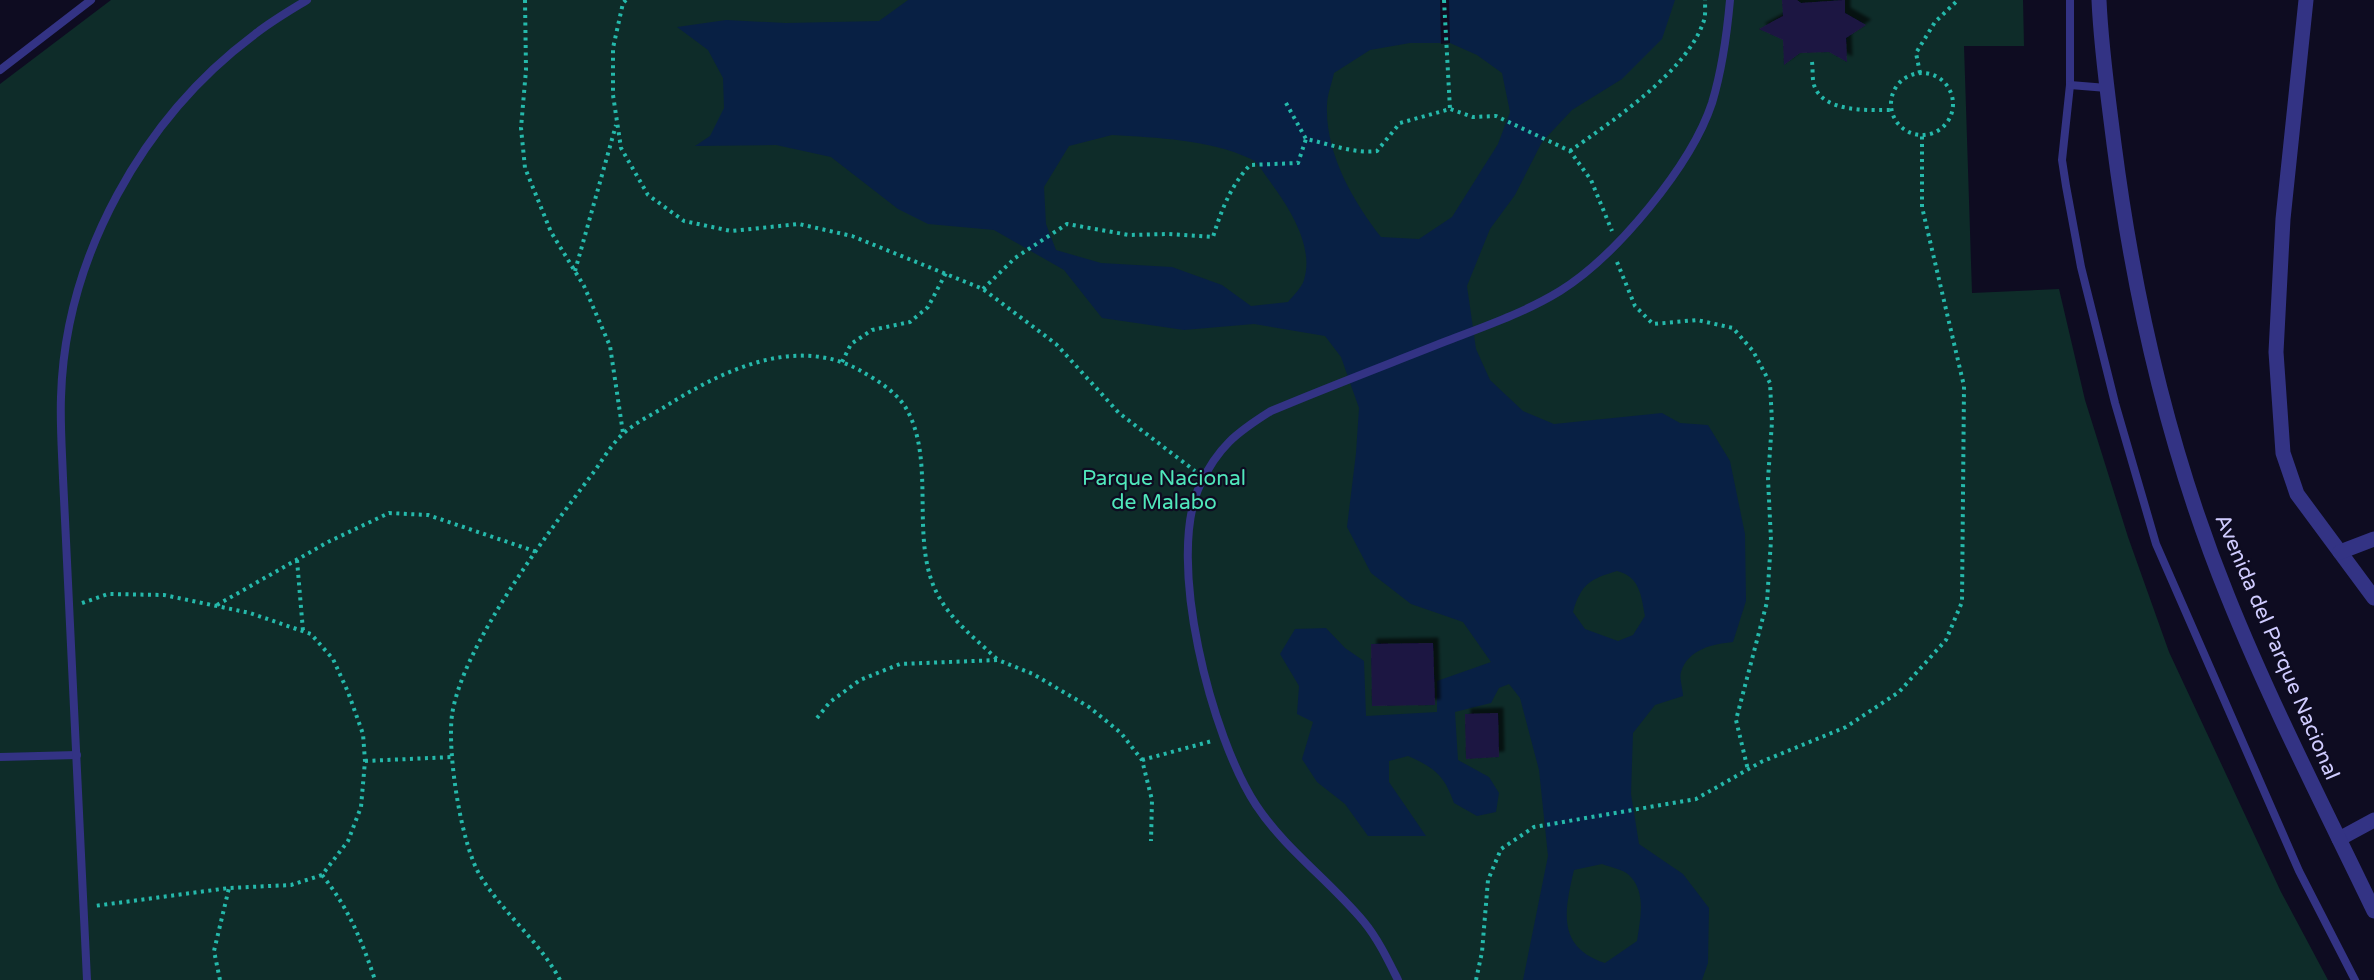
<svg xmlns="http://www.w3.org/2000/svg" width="2374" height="980" viewBox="0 0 2374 980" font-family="'Varela Round',sans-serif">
<defs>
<filter id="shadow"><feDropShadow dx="5.5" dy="-5.5" stdDeviation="1.5" flood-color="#0009"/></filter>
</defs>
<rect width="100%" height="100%" fill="#0e0c21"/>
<path fill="#0e2c29" d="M 111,0 L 2023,0 L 2024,46 L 1964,46 L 1972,293 L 2059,289 L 2085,400 L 2128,537 L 2169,652 L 2281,892 L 2328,980 L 0,980 L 0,84 Z"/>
<path fill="#082044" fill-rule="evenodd" d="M 908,0 L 1675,0 L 1662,39 L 1622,79 L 1572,110 L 1542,142 L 1515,195 L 1490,229 L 1467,286 L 1476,349 L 1490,380 L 1523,411 L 1554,424 L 1662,413 L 1680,423 L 1708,425 L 1730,461 L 1745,534 L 1746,601 L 1733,642 C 1713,644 1688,649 1681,672 C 1679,678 1683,689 1683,696 L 1655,705 L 1633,733 L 1631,794 L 1639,844 L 1683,874 L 1709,908 L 1708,963 L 1702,980 L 1523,980 L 1548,856 L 1539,770 L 1520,698 L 1509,684 L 1499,688 L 1491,703 L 1455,712 L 1458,760 L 1489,777 L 1499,793 L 1496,812 L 1477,816 L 1454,803 C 1444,775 1435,768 1408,756 L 1389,761 L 1389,782 L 1426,836 L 1368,836 L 1345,804 L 1317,782 L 1302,759 L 1313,722 L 1297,714 L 1299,686 L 1280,654 L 1295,629 L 1326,628 L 1345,648 L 1364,661 L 1366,716 L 1437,712 L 1437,681 L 1491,662 L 1463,622 L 1411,604 L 1371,573 L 1347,527 L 1356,453 L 1359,408 L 1341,357 L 1325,336 L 1254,324 L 1184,330 L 1102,318 L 1064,270 L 994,230 L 928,224 L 898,209 L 831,157 L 776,145 L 695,146 L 710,136 L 724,108 L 723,78 L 708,50 L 677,27 L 726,20 L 786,23 L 879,21 ZM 1410,43 L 1450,43 L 1477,55 L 1502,73 L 1510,112 L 1498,144 L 1452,217 L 1419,239 L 1381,237 C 1353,201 1325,153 1327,105 C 1327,95 1332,83 1334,73 L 1370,50 ZM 1112,135 C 1158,138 1208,139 1251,159 C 1257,162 1262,170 1266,176 C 1286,203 1315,244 1304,280 C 1302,287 1293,296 1288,302 L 1251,306 L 1222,285 L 1172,267 L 1101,263 L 1056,250 L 1046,224 L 1044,187 L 1069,146 ZM 1617,571 C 1640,577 1641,595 1645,616 L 1633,635 L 1618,641 L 1585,629 L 1573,612 C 1581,584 1590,579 1617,571 ZM 1602,864 C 1610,867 1624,870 1629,875 C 1647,892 1640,920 1637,941 L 1605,963 C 1557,947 1564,912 1574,870 Z"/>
<path fill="#0e0c21" d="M 1440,0 L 1449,0 L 1450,43 L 1441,44 Z"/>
<g fill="#1e1643" filter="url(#shadow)">
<path d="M 1782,0 L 1797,0 L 1801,3 L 1845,0 L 1845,13 L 1866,25 L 1846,38 L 1847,62 L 1829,52 L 1800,53 L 1784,65 L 1783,40 L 1759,29 L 1783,16 Z"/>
<path d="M 1433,643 L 1435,705 L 1372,706 L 1371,644 Z"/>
<path d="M 1498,713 L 1499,757 L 1466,759 L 1465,714 Z"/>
</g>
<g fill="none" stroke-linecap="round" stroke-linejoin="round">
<g stroke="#25b9ab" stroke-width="4" stroke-dasharray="3 4.5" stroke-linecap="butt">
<path d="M 525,0 L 526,70 L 521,128 L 525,168 L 551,232 L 584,286 L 610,346 L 623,433"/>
<path d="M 626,0 L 623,3 L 613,48 L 613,95 L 621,148 L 648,195 L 684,221 L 731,231 L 799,224 L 852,236 L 983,289 L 1056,344 L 1119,413 L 1195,471"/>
<path d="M 1444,0 L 1450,109"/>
<path d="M 1812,62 C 1813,69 1812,78 1814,85 C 1823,113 1869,110 1892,110"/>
<path d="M 1920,73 L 1916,53 L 1935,22 L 1958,0"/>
<circle cx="1922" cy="104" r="31"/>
<path d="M 1286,103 L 1306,139"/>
<path d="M 1570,151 C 1611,122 1686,72 1703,23 C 1706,17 1705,7 1705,0"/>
<path d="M 1617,262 L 1635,306 L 1653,324 L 1697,320 L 1733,328 L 1753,351 L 1770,383 L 1772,422 L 1768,479 L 1771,540 L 1767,602 L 1736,720 L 1748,770"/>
<path d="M 575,271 L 616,125"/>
<path d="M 983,289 L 1015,258 L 1067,224 L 1129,235 L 1169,234 L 1213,237 C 1221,211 1231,185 1250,165 L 1298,163 L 1306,139 C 1330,144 1354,154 1377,151 L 1400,123 L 1450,109 L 1473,117 L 1496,116 L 1570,151 L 1591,180 L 1612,231"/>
<path d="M 842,362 L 851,344 L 872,330 L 910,322 L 928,307 L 946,273"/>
<path d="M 297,560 L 303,631"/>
<path d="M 82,603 L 108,594 L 164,595 L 250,613 L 311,634 L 333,659 L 348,692 L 363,734 L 365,761 L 361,807 L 348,841 L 322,875 L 291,885 L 229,888 L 94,906"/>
<path d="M 217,605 L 328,542 L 389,513 L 428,515 L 537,552"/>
<path d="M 817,718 L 830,702 L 860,680 L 900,664 L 998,660 L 1033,674 L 1089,707 L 1121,733 L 1142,760 L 1152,800 L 1151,841"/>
<path d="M 1142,760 L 1212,741"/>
<path d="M 365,761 L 452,757"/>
<path d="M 322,875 C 348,907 362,941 375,980"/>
<path d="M 220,980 L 214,951 L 229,888"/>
<path d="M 560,980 C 540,942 504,914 481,877 C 461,846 447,752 452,715 C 462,646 548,533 590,477 C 601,463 611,444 624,433 C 636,422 652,415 666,406 C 722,371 796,334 861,371 C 877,380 898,393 907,410 C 937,464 908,543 939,597 C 953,622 977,640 998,660"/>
<path d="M 1476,980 L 1482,952 L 1488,880 L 1501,849 L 1534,827 L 1696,799 L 1761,762 L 1846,727 L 1899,692 L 1946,640 L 1962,602 L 1964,386 L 1922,207 L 1922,135"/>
</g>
<g stroke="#333384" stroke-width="8">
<path d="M 2070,0 L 2070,85 L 2062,160 L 2066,186 L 2081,267 L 2115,403 L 2156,544 L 2299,871 L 2355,980"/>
<path d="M 0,70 L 91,0"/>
<path d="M 2070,85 L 2107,88"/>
<path d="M 0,757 L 77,755"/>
<path d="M 87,980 L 63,478 C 62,451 60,424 61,397 C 65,257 143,118 254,35 C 270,22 289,11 307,0"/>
<path d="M 1398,980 C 1388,960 1378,939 1364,922 C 1329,880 1285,849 1256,805 C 1212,738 1165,560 1200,485 C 1218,447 1236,433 1271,411 C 1328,387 1386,365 1444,342 C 1483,327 1524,313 1560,291 C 1616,256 1691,166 1712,103 C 1722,70 1727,34 1730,0"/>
</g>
<g stroke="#333384" stroke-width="15">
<path d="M 2306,0 L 2283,219 L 2276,352 L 2283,453 L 2297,494 L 2374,598"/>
<path d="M 2340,552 L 2374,539"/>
<path d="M 2339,839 L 2374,820"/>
</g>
<path stroke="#333384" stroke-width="15" d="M 2099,0 C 2101,48 2108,96 2114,144 C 2134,299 2169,452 2228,597 C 2271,704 2324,807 2374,911"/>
</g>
<g text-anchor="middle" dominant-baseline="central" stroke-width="4.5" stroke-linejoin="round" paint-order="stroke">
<g font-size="21" fill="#50e7bb" stroke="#0e0c21">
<text x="1164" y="478">Parque Nacional<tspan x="1164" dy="24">de Malabo</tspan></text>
</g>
<g font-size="21" fill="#d0ccff" stroke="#0e0c21">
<text transform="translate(2277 647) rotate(67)">Avenida del Parque Nacional</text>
</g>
</g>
</svg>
